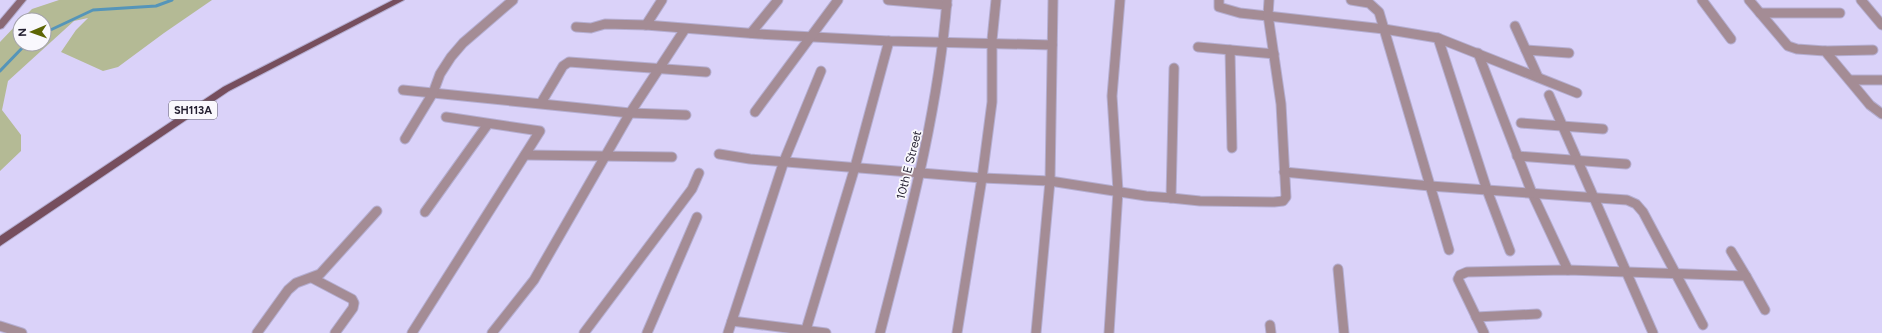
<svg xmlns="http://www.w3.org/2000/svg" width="1882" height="333" viewBox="0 0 1882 333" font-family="Figtree,sans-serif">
<rect width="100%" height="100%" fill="#dad2f9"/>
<path fill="#b4ba95" d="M 59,0 L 212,0 L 164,33 L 118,67 L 103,71 L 61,52 L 76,30 L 88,18 L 74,21 L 8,81 L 2,110 L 21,135 L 21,151 L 0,171 L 0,42 L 20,21 L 20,44 L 44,44 L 44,20 L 21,20 L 32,9 Z"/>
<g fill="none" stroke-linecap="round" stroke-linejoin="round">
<g stroke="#5595b9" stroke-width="3">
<path d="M 44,33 L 93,10 L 156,6 L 172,0"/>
<path d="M 0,71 L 26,44"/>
</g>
<defs>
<g id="street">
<path d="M 888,0 L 947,5"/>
<path d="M 1219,0 L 1219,7 L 1240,13 L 1384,29 L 1438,38 L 1577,93"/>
<path d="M 1351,0 L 1369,3 L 1379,12 L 1449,250"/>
<path d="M 1702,0 L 1731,39"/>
<path d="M 1749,0 L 1788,46 L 1797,49 L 1825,51 L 1870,105 L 1882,114"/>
<path d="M 1861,0 L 1882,25"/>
<path d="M 1760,13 L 1840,13"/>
<path d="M 646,25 L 662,0"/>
<path d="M 1515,26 L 1538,77"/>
<path d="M 576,27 L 591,28 L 605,24 L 646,25 L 759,34 L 889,41 L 1052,45"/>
<path d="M 751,33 L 778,0"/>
<path d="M 1438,38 L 1487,190 L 1510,251"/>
<path d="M 1198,47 L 1274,54"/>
<path d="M 1230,50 L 1232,148"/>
<path d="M 1526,50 L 1569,53"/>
<path d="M 1825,51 L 1873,50"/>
<path d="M 1478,53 L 1532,193 L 1568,270"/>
<path d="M 1850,80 L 1882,80"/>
<path d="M 403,90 L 630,113 L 686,115"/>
<path d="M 1549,95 L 1653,333"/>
<path d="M 541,103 L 563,66 L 569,62 L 706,72"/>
<path d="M 755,112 L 838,0"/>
<path d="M 1521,123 L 1603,129"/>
<path d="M 405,139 L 433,93 L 440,74 L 451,57 L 463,43 L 513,0"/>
<path d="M 719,154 L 750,159 L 982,178 L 1050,181 L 1146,196 L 1171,198 L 1174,68"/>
<path d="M 525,155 L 672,157"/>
<path d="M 1517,156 L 1626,164"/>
<path d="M 1284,172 L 1430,186 L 1627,200 L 1636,204 L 1643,212 L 1703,325"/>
<path d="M 1171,198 L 1200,201 L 1274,202 L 1283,201 L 1286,197 L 1281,104 L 1268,15 L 1269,0"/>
<path d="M 425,212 L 488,124"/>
<path d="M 1731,251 L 1746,276"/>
<path d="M 1338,269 L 1344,333"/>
<path d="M 312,278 L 352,299 L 354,303 L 353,308 L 335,333"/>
<path d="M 1476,317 L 1537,314"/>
<path d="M 732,321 L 826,333"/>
<path d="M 1270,325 L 1271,333"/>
<path d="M 0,326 L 22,333"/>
<path d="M 257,333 L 288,290 L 296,283 L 320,274 L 377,211"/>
<path d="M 412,333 L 540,131 L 446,117"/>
<path d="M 492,333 L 534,280 L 630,113 L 685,29"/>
<path d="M 584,333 L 692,189 L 699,173"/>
<path d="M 647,333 L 697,217"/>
<path d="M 728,333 L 784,161 L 821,71"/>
<path d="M 805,333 L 855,167 L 889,41"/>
<path d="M 880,333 C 908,223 938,114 947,0"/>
<path d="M 957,333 L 982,178 L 992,102 L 992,40 L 996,0"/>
<path d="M 1036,333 L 1050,181 L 1053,0"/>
<path d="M 1109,333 L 1118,191 L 1112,96 L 1120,0"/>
<path d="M 1484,333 L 1458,279 L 1460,275 L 1467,272 L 1568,270 L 1746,276 L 1765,310"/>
</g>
<path id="secondary" d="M 17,0 L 26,0 L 3,28 L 0,29 L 0,20 Z"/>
<path id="primary" d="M 393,0 L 404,0 L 229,91 L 0,246 L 0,236 L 223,87 Z"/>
</defs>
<use href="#street" stroke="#b5aed1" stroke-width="11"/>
<use href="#secondary" stroke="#b5aed1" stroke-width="2"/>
<use href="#primary" stroke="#b5aed1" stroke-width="2"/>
<use href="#street" stroke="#a48c95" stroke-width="9"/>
<use href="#secondary" fill="#896874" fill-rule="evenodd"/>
<use href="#primary" fill="#764e5d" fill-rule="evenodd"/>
</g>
<g text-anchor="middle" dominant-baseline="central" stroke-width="3.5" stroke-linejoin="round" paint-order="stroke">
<rect fill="#f9f8fd" stroke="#63606e" stroke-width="1" x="169" y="101" width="48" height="18" rx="3"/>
<g font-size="11" font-weight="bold" fill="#231f31">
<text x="193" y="110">SH113A</text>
</g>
<g font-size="12" fill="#231f31" stroke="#f9f8fd">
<text transform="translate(909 165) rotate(-76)">10th E Street</text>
</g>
</g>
<g transform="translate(32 32) rotate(268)"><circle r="19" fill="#f9f8fd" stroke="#a3a1ab"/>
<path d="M0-3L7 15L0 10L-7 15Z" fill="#5d6504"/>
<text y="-6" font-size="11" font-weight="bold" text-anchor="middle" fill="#231f31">N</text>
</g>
</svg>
